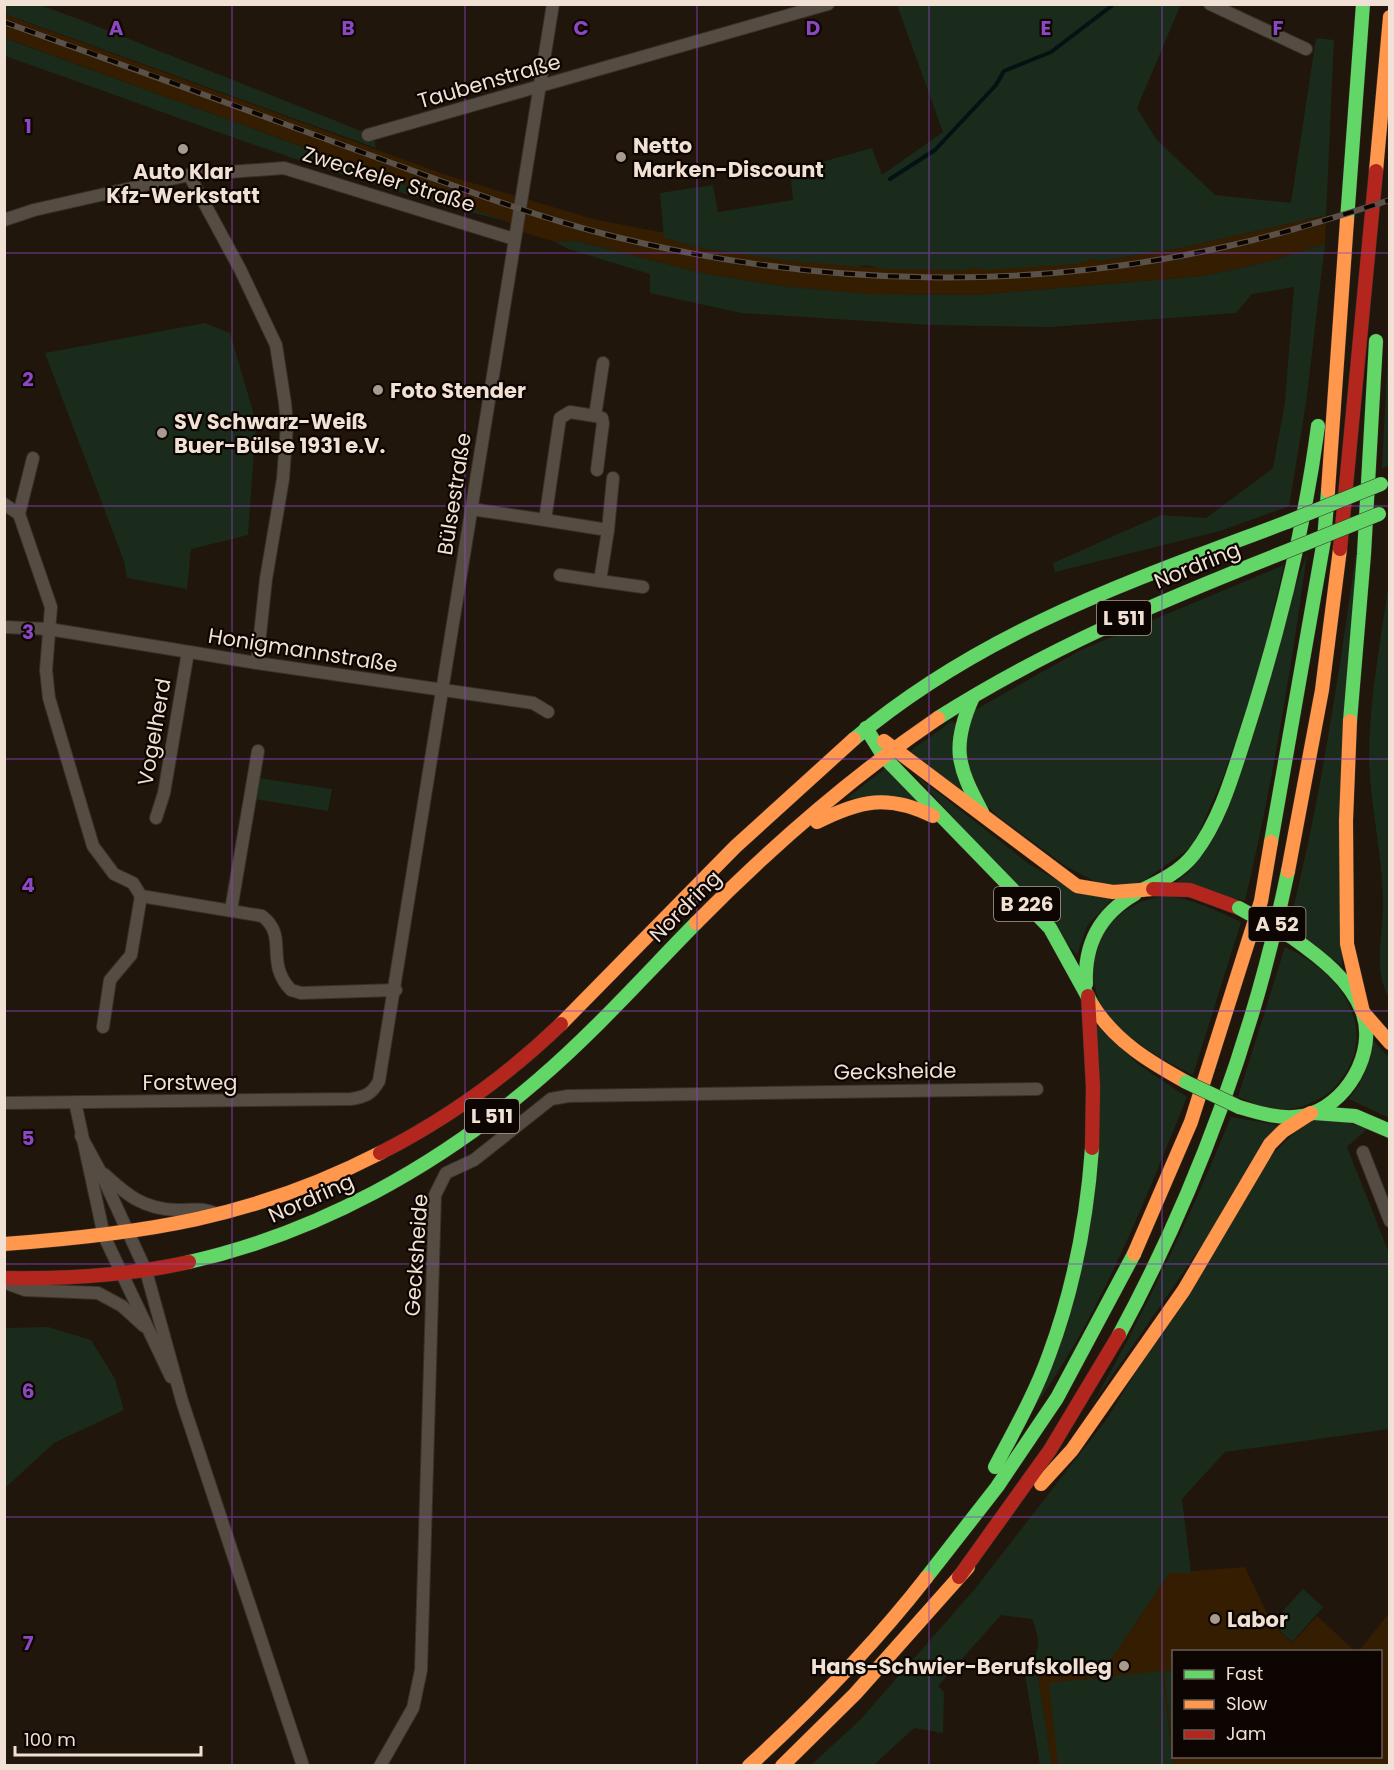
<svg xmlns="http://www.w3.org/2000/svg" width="1394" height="1770" viewBox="0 0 1394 1770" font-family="Poppins,sans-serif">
<rect width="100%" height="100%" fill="#21160b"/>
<g fill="#351d02">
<path d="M 4,14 L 446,175 L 593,219 L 665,233 L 664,238 L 705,249 L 859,267 L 968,270 L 972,267 L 1092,259 L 1099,261 L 1181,248 L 1326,215 L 1325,244 L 1267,262 L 1203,276 L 978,295 L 870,294 L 790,287 L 706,274 L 576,241 L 556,242 L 528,234 L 506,221 L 5,38 Z"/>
<path d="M 1245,1567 L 1272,1624 L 1292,1643 L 1317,1616 L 1355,1651 L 1174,1652 L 1174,1756 L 1380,1756 L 1380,1652 L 1359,1651 L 1389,1613 L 1389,1765 L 1052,1765 L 1037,1672 L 1110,1661 L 1169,1573 Z"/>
</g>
<g fill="#1a2b1b">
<path d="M 1181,4 L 1137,108 L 1156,139 L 1215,195 L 1291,203 L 1316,38 L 1334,40 L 1326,215 L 1181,248 L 1099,261 L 1092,259 L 1076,264 L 986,270 L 973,267 L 968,270 L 884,269 L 866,265 L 859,267 L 784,260 L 705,249 L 664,238 L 660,193 L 713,185 L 718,212 L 793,200 L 790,171 L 872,148 L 882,175 L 943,132 L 897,5 Z"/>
<path d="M 4,5 L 40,5 L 81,20 L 374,136 L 376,148 L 5,14 Z"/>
<path d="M 4,38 L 506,221 C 335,180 170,113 5,56 Z"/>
<path d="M 576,241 L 706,274 L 790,287 L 870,294 L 978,295 L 1203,276 L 1267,262 L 1325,244 L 1306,403 L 1289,506 L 1220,531 L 1055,572 L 1053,563 L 1161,515 L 1206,518 L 1273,468 L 1285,402 L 1294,287 L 1252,294 L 1236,313 L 1051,327 L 931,325 L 741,313 L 650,293 L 650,274 L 568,249 L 556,242 Z"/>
<path d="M 205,323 L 230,333 L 256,422 L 248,535 L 191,549 L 187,589 L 127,578 L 124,561 L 45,353 Z"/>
<path d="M 1389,329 L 1389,465 L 1382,469 Z"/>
<path d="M 1357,546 L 1342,966 L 1289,925 C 1321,800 1339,673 1357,546 Z"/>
<path d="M 1307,554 C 1291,671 1272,786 1245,901 L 1176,882 L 1190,871 Z"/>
<path d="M 1284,565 L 1257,680 L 1222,780 L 1193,846 L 1138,885 L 1102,885 L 1067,867 L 996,815 L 974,791 L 960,749 L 975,710 L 1081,650 Z"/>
<path d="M 1389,581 L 1389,998 C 1372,968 1384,932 1383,899 C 1382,852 1370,805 1369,758 C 1369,698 1381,640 1389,581 Z"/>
<path d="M 952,721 L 955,724 L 964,793 L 909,752 Z"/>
<path d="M 887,767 L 924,806 L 847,798 Z"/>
<path d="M 913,773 L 1029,864 L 1062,883 L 1111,900 L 1087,926 L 1077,955 Z"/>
<path d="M 258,778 L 332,789 L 328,811 L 255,799 Z"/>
<path d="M 1163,896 C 1192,898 1215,910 1241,922 L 1193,1075 C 1161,1059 1131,1042 1107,1015 C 1100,1006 1096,992 1094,981 C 1087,937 1121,902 1163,896 Z"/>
<path d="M 1285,947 C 1343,973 1385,1035 1333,1089 C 1318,1103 1294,1112 1273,1109 C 1262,1108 1249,1101 1238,1097 Z"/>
<path d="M 1096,1025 L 1139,1065 L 1187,1097 C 1145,1201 1100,1315 1035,1406 L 1070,1315 Z"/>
<path d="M 1373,1040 L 1389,1058 L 1389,1118 L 1349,1099 C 1364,1080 1369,1064 1373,1040 Z"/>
<path d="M 1231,1117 L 1278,1125 L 1209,1235 L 1092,1405 C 1145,1312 1190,1217 1231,1117 Z"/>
<path d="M 1328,1118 L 1368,1128 L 1347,1147 L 1389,1253 L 1389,1429 L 1225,1452 L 1182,1499 L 1191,1573 L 1169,1573 L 1110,1661 L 1037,1672 L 1052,1765 L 1040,1765 L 1025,1675 C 1039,1655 1042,1642 1032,1619 L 1001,1615 L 938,1686 L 944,1692 L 943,1733 L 914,1728 L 874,1765 L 810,1766 L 860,1720 L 974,1590 L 1106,1420 L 1270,1156 L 1305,1123 Z"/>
<path d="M 48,1327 L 91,1340 L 115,1379 L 124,1410 L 54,1443 L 5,1488 L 5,1328 Z"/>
<path d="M 1303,1589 L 1323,1607 L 1292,1642 L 1272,1623 Z"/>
<path d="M 1173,1670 L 1174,1670 L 1173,1753 L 1164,1671 Z"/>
<path d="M 1162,1671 L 1173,1765 L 1058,1765 L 1049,1683 Z"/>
</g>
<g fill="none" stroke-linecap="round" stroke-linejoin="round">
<path stroke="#031213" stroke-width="4" d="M 890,179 L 935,150 L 996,85 L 1004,71 L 1051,52 L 1114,4"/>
<defs>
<g id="street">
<path d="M 1210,4 L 1306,49"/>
<path d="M 368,135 L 828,4"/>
<path d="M 189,175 L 240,269 L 276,345 L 285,403 L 287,425 L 283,479 L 266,579 L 257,663"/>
<path d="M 4,220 L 34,210 L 189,175 L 284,168 L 514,239"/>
<path d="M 597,470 L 603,423 L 602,418 L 595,416 L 603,363"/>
<path d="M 4,504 L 19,514 L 51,607 L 46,670 L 49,698 L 93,846 L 114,874 L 133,883 L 141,896 L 262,916 C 289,936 264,962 291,990 L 301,993 L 396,990"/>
<path d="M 471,509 L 545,520 L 560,418 L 570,412 L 595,416"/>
<path d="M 19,514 L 33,458"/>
<path d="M 545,520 L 608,530 L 600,581 L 643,587"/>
<path d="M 608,530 L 613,478"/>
<path d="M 560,575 L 600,581"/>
<path d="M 4,627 L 49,629 L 257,663 L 533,703 L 548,712"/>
<path d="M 156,818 L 164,793 L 188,652"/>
<path d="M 231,910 L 258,751"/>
<path d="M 103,1027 L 110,980 L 131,955 L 141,896"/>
<path d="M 75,1102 L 104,1236 L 171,1377"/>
<path d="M 4,1103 L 351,1099 C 365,1097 372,1094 379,1081 L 553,4"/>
<path d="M 81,1136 L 99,1169 L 146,1271 L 182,1401 L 303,1766"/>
<path d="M 1363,1152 L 1390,1221"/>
<path d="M 104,1174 C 127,1195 143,1209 177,1210 C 193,1210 202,1207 218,1214"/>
<path d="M 6,1283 L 25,1290 L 98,1293 L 122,1306 L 144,1326"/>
<path d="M 380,1766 L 413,1708 L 421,1670 L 435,1195 L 446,1173 L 474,1160 L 551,1099 L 568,1096 L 1037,1089"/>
</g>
<g id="fast">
<path d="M 1347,220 L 1363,4"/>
<path d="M 973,697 C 951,746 957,766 982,812"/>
<path d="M 938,718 C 1046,649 1163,600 1282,553"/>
<path d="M 1350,721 L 1364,554 L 1376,341"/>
<path d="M 866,728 L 884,757 L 1050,928 L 1093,1006"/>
<path d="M 854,739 C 984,630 1131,581 1287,522"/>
<path d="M 1271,842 L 1324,540 L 1328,491"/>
<path d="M 1142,890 C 1161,881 1181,871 1194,854 C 1220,820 1232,777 1245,737 C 1278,635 1304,532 1318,426"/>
<path d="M 1086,984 C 1084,944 1100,914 1135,894"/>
<path d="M 1239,1107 C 1259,1113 1281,1120 1303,1116 C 1346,1107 1378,1052 1362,1011 C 1350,980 1320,957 1293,938"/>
<path d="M 1314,1113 L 1355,1116 L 1390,1131"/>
<path d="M 189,1262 C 318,1233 438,1166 538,1080 C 594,1032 644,976 696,923"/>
<path d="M 1119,1335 C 1197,1191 1255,1032 1288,871"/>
<path d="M 995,1467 C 1014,1431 1035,1394 1049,1355 C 1074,1288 1087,1219 1092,1148"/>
<path d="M 926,1578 L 997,1487 L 1057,1398 L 1134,1254"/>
</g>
<g id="slow">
<path d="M 1376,171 L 1390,17"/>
<path d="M 1328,491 L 1347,220"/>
<path d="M 1350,721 L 1346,821 L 1347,944 L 1363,1012"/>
<path d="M 884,741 L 1077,886 L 1113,892 L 1153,889"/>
<path d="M 817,822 C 861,800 888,794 933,816"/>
<path d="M 1288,871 L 1322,690 L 1340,549"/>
<path d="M 696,923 C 770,848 851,777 938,718"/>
<path d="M 1093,1006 C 1116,1042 1150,1062 1186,1082"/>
<path d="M 1363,1012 L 1390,1043"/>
<path d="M 561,1024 L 735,847 L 854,739"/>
<path d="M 4,1244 C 142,1234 254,1218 380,1153"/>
<path d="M 1134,1254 L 1191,1122 L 1261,901 L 1271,842"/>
<path d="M 1041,1484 L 1072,1450 L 1184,1290 L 1270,1144 L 1283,1131 L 1311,1113"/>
<path d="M 749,1766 C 812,1708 873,1646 926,1578"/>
<path d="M 782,1766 L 855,1694 L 968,1567"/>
</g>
<g id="jam">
<path d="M 1340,549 L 1376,171"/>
<path d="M 1153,889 L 1190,890 L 1239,908"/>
<path d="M 1088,996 L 1093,1087 L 1092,1148"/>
<path d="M 380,1153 C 447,1119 507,1076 561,1024"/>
<path d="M 4,1278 C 67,1279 127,1276 189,1262"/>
<path d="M 959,1577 L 1050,1450 L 1119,1335"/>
</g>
</defs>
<use href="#street" stroke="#393029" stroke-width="14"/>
<use href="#fast" stroke="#393029" stroke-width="15"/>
<use href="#slow" stroke="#393029" stroke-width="15"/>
<use href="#jam" stroke="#393029" stroke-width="15"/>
<use href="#street" stroke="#554d44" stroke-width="12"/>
<use href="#fast" stroke="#63d668" stroke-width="14"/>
<use href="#slow" stroke="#ff974d" stroke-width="14"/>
<use href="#jam" stroke="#b3261e" stroke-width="14"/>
<defs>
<path id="rail" d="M 4,22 C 122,64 239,107 356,150 C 442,181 527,215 616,237 C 819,287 1034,292 1237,244 C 1289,232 1339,216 1390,200"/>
</defs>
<use href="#rail" stroke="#5a5248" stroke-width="6"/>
<use href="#rail" stroke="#0d0501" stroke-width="4" stroke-dasharray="11" stroke-linecap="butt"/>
<defs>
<g id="fast-bridge">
<path d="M 1287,522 L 1381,484"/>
<path d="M 1282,553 L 1379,514"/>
<path d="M 1239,908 L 1293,938"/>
<path d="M 1186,1082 L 1239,1107"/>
</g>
</defs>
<use href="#fast-bridge" stroke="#393029" stroke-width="15" stroke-linecap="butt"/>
<use href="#fast-bridge" stroke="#63d668" stroke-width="14"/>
</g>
<path fill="none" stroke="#8d47c2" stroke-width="1.5" stroke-opacity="0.55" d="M 232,4 L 232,1766M 465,4 L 465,1766M 697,4 L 697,1766M 929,4 L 929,1766M 1162,4 L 1162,1766M 4,253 L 1390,253M 4,506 L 1390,506M 4,759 L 1390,759M 4,1011 L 1390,1011M 4,1264 L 1390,1264M 4,1517 L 1390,1517"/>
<g fill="#a89a8e" stroke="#0d0501" stroke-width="2">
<circle cx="183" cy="149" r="6"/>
<circle cx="621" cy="157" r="6"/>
<circle cx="378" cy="390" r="6"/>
<circle cx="162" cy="433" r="6"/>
<circle cx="1215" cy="1619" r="6"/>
<circle cx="1124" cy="1666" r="6"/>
</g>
<g text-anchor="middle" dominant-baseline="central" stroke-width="4.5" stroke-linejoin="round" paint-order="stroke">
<g fill="#0d0501" stroke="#ac9f95" stroke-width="1.5">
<rect x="1097" y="601" width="54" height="34" rx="4.5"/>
<rect x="994" y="887" width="66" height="34" rx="4.5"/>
<rect x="1248.5" y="907" width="57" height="34" rx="4.5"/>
<rect x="465" y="1099" width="54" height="34" rx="4.5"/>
</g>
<g font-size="20" font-weight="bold" fill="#f0e1d4">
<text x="1124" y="618">L 511</text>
<text x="1027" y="904">B 226</text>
<text x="1277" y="924">A 52</text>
<text x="492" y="1116">L 511</text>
</g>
<g font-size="21" fill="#f0e1d4" stroke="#0d0501">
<text transform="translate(489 81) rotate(-16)">Taubenstraße</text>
<text transform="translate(389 179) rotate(17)">Zweckeler Straße</text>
<text transform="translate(454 494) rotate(-81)">Bülsestraße</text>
<text transform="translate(1197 565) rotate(-22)">Nordring</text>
<text transform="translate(303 650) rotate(9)">Honigmannstraße</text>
<text transform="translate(154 732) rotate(-80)">Vogelherd</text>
<text transform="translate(685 906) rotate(-45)">Nordring</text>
<text transform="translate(895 1071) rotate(-1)">Gecksheide</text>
<text x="190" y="1082">Forstweg</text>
<text transform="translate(311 1198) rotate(-24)">Nordring</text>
<text transform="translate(416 1255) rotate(-86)">Gecksheide</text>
</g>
<g font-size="21" font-weight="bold" fill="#f0e1d4" stroke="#0d0501" text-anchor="start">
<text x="633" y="145">Netto<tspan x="633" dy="24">Marken-Discount</tspan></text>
<text x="183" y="171" text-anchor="middle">Auto Klar<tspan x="183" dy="24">Kfz-Werkstatt</tspan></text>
<text x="390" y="390">Foto Stender</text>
<text x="174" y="421">SV Schwarz-Weiß<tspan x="174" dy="24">Buer-Bülse 1931 e.V.</tspan></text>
<text x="1227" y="1619">Labor</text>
<text x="1112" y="1666" text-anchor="end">Hans-Schwier-Berufskolleg</text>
</g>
</g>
<g font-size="20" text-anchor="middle" font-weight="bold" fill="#8d47c2" stroke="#0d0501" stroke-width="4.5" stroke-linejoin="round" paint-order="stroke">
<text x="116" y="35">A</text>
<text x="348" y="35">B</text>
<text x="581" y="35">C</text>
<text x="813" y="35">D</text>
<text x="1046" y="35">E</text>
<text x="1278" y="35">F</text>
<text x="28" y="133">1</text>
<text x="28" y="386">2</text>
<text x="28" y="639">3</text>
<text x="28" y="892">4</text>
<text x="28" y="1145">5</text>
<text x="28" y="1398">6</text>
<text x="28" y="1650">7</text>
</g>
<rect width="1394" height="1770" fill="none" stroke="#f0e1d4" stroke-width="12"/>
<rect x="1172" y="1650" width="210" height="108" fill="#0d0501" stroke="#685d55" stroke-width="1.5"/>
<rect x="1184" y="1670" width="30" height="9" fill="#63d668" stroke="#685d55" stroke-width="1.5"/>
<text x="1226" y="1680" font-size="18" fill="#f0e1d4">Fast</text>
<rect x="1184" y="1700" width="30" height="9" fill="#ff974d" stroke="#685d55" stroke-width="1.5"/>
<text x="1226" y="1710" font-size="18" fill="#f0e1d4">Slow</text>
<rect x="1184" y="1730" width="30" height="9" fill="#b3261e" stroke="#685d55" stroke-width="1.5"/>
<text x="1226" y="1740" font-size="18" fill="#f0e1d4">Jam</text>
<path d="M15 1746v9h186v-9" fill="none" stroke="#f0e1d4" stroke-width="3"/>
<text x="24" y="1746" font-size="18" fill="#f0e1d4" stroke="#0d0501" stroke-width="4.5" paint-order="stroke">100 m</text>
</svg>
